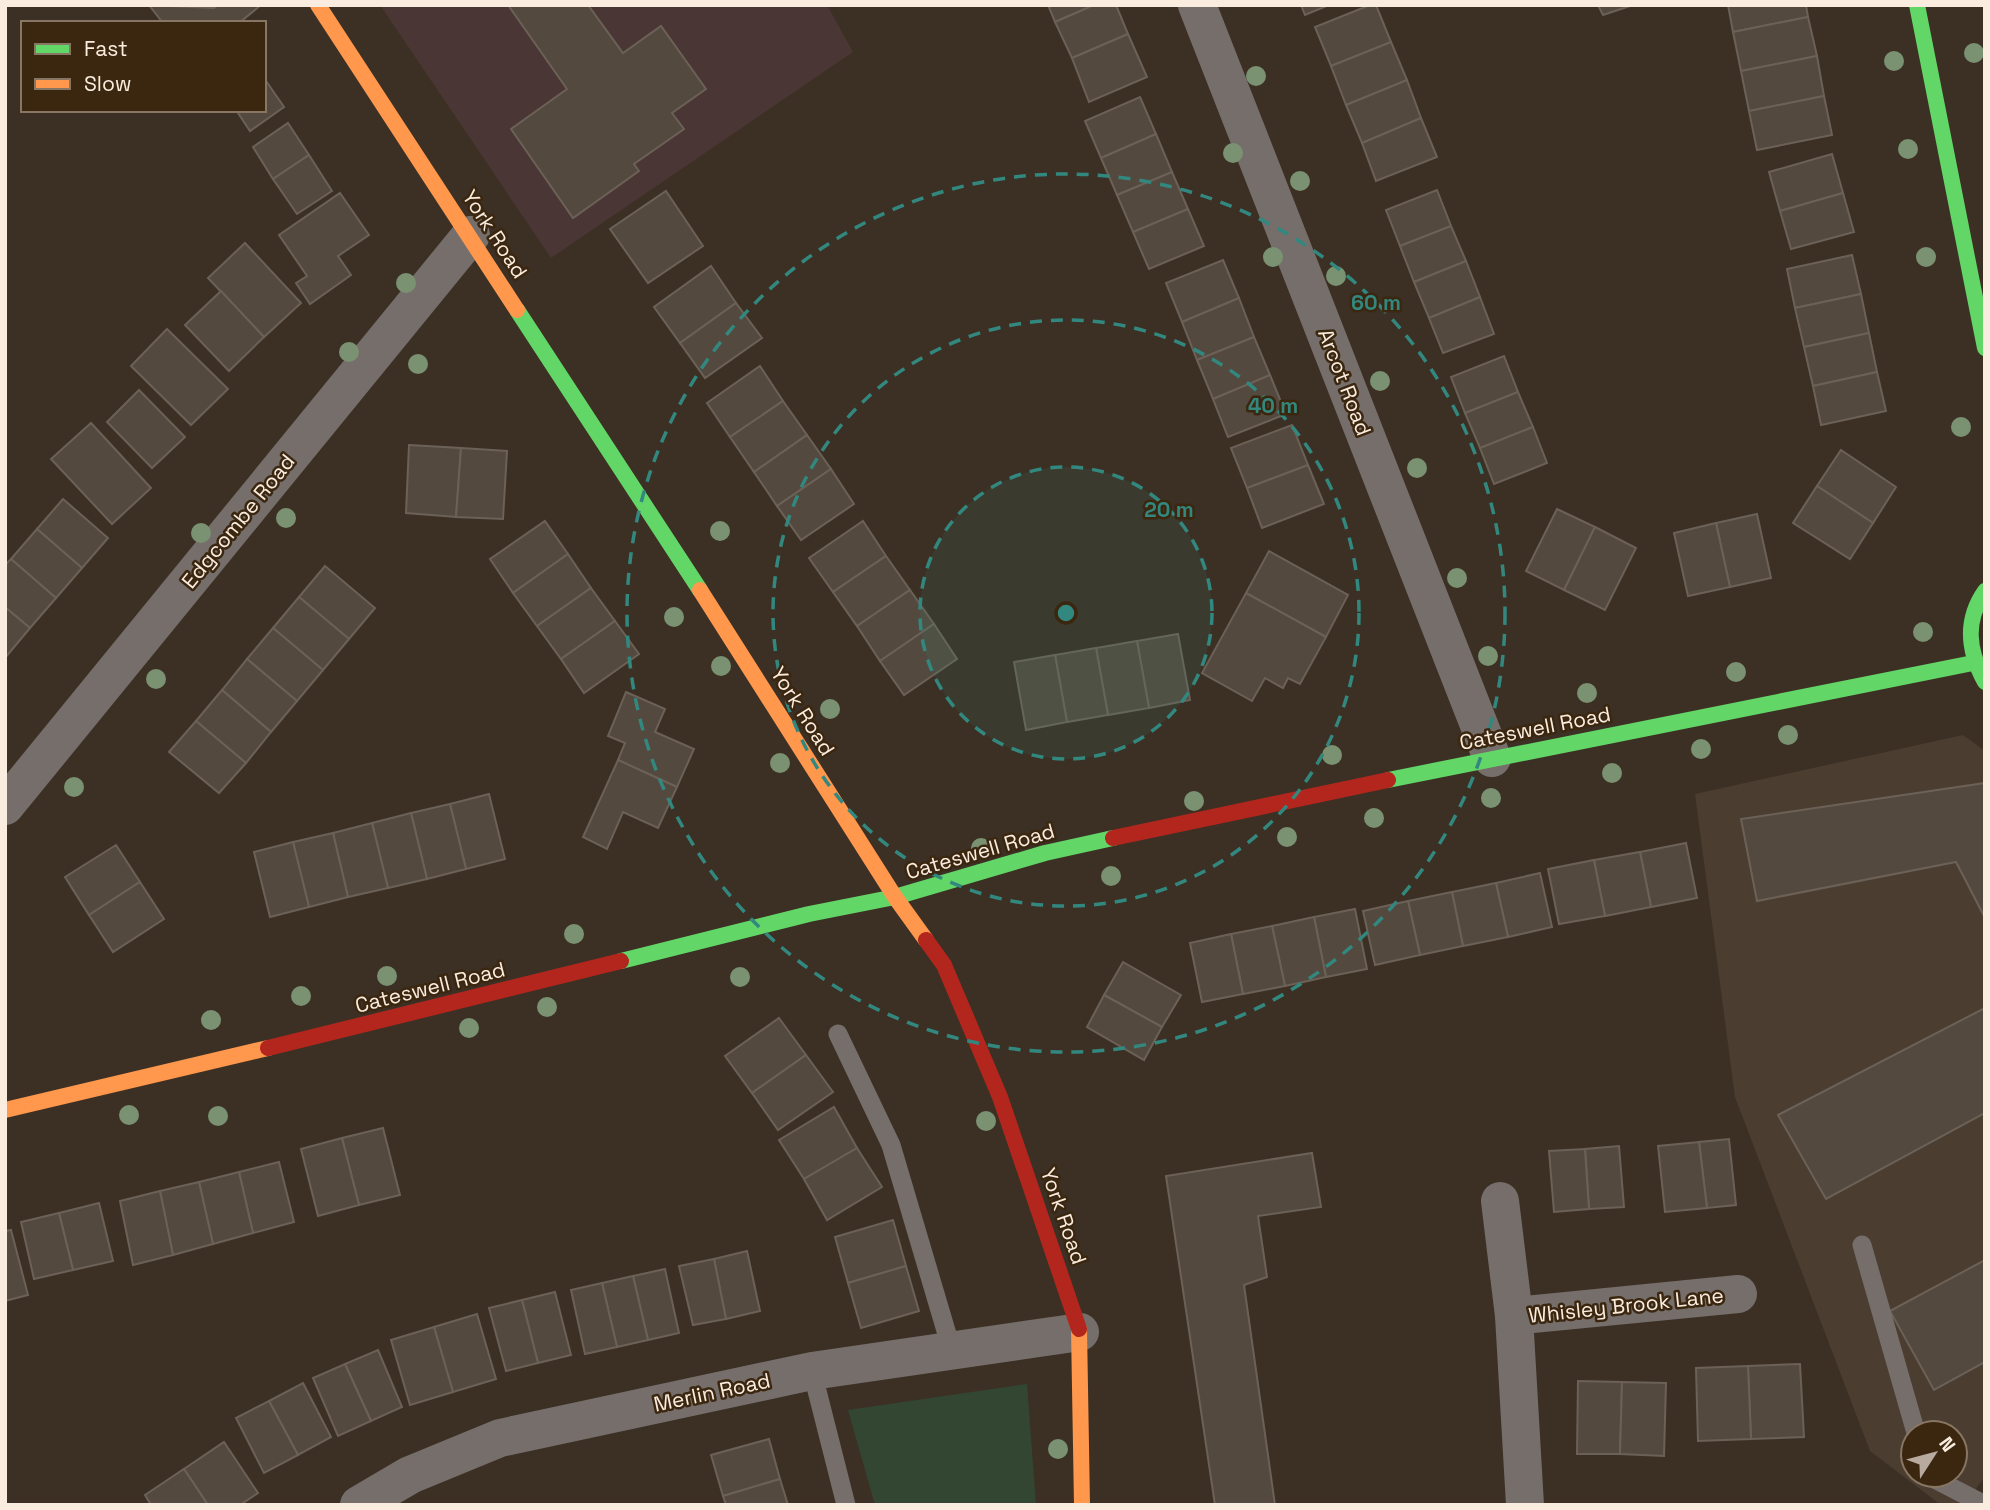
<svg xmlns="http://www.w3.org/2000/svg" width="1990" height="1510" viewBox="0 0 1990 1510" font-family="'Space Grotesk',sans-serif">
<rect width="100%" height="100%" fill="#3c3024"/>
<path fill="#4a3634" d="M 380,5 L 827,5 L 853,52 L 551,258 Z"/>
<path fill="#4b3d30" fill-rule="evenodd" d="M 1963,735 L 1985,751 L 1985,1476 L 1965,1505 L 1941,1505 L 1870,1451 L 1735,1097 L 1695,794 ZM 1913,1433 L 1955,1433 L 1955,1475 L 1913,1475 Z"/>
<path fill="#324631" d="M 1027,1384 L 1036,1505 L 875,1505 L 848,1410 Z"/>
<g fill="#54493e" stroke="#6b6157" stroke-width="2">
<path d="M 149,5 L 214,8 L 218,5 L 261,5 L 239,23 L 163,23 Z"/>
<path d="M 508,5 L 588,5 L 623,53 L 661,26 L 706,89 L 672,113 L 684,129 L 634,164 L 639,171 L 573,218 L 511,129 L 567,89 Z"/>
<path d="M 1048,5 L 1094,5 L 1055,22 Z"/>
<path d="M 1094,5 L 1116,5 L 1128,34 L 1072,58 L 1055,22 Z"/>
<path d="M 1301,5 L 1329,5 L 1305,15 Z"/>
<path d="M 1370,5 L 1376,5 L 1391,42 L 1331,66 L 1315,27 Z"/>
<path d="M 1598,5 L 1633,5 L 1603,15 Z"/>
<path d="M 1728,5 L 1806,5 L 1808,17 L 1733,32 Z"/>
<path d="M 1808,17 L 1817,56 L 1741,71 L 1733,32 Z"/>
<path d="M 1128,34 L 1147,77 L 1089,102 L 1072,58 Z"/>
<path d="M 1391,42 L 1407,80 L 1346,105 L 1331,66 Z"/>
<path d="M 1817,56 L 1824,96 L 1749,111 L 1741,71 Z"/>
<path d="M 264,78 L 284,107 L 250,131 L 236,110 L 264,110 Z"/>
<path d="M 1407,80 L 1421,118 L 1362,143 L 1346,105 Z"/>
<path d="M 1824,96 L 1832,135 L 1757,150 L 1749,111 Z"/>
<path d="M 1140,97 L 1156,134 L 1101,158 L 1085,121 Z"/>
<path d="M 1421,118 L 1437,157 L 1376,181 L 1362,143 Z"/>
<path d="M 288,123 L 309,155 L 273,179 L 253,147 Z"/>
<path d="M 1156,134 L 1172,172 L 1117,195 L 1101,158 Z"/>
<path d="M 1832,154 L 1843,193 L 1780,211 L 1769,172 Z"/>
<path d="M 309,155 L 332,191 L 297,214 L 273,179 Z"/>
<path d="M 1172,172 L 1188,209 L 1133,232 L 1117,195 Z"/>
<path d="M 1437,190 L 1451,226 L 1400,246 L 1386,210 Z"/>
<path d="M 666,191 L 703,246 L 648,283 L 610,229 Z"/>
<path d="M 340,193 L 369,235 L 338,256 L 351,275 L 310,304 L 296,283 L 307,276 L 279,235 Z"/>
<path d="M 1843,193 L 1854,232 L 1791,249 L 1780,211 Z"/>
<path d="M 1188,209 L 1204,246 L 1149,269 L 1133,232 Z"/>
<path d="M 1451,226 L 1466,261 L 1414,282 L 1400,246 Z"/>
<path d="M 245,243 L 301,303 L 264,337 L 208,278 Z"/>
<path d="M 1852,255 L 1861,294 L 1795,308 L 1787,269 Z"/>
<path d="M 1223,260 L 1239,298 L 1182,322 L 1166,283 Z"/>
<path d="M 1466,261 L 1480,297 L 1429,318 L 1414,282 Z"/>
<path d="M 711,266 L 736,303 L 680,343 L 654,307 Z"/>
<path d="M 221,291 L 264,337 L 229,371 L 185,325 Z"/>
<path d="M 1861,294 L 1869,333 L 1804,347 L 1795,308 Z"/>
<path d="M 1480,297 L 1494,334 L 1443,353 L 1429,318 Z"/>
<path d="M 1239,298 L 1254,337 L 1197,360 L 1182,322 Z"/>
<path d="M 736,303 L 762,338 L 705,378 L 680,343 Z"/>
<path d="M 167,329 L 228,389 L 191,425 L 131,366 Z"/>
<path d="M 1869,333 L 1877,372 L 1813,386 L 1804,347 Z"/>
<path d="M 1254,337 L 1270,375 L 1213,399 L 1197,360 Z"/>
<path d="M 1504,356 L 1518,392 L 1465,413 L 1451,377 Z"/>
<path d="M 760,366 L 783,401 L 730,437 L 707,403 Z"/>
<path d="M 1877,372 L 1886,411 L 1821,425 L 1813,386 Z"/>
<path d="M 1270,375 L 1286,414 L 1228,437 L 1213,399 Z"/>
<path d="M 139,390 L 185,437 L 152,468 L 107,422 Z"/>
<path d="M 1518,392 L 1533,427 L 1480,448 L 1465,413 Z"/>
<path d="M 783,401 L 807,435 L 754,472 L 730,437 Z"/>
<path d="M 91,423 L 151,488 L 112,524 L 51,459 Z"/>
<path d="M 1292,425 L 1308,465 L 1247,488 L 1231,448 Z"/>
<path d="M 1533,427 L 1547,463 L 1494,484 L 1480,448 Z"/>
<path d="M 807,435 L 831,469 L 777,506 L 754,472 Z"/>
<path d="M 409,445 L 461,448 L 456,517 L 406,513 Z"/>
<path d="M 461,448 L 507,451 L 503,519 L 456,517 Z"/>
<path d="M 1841,450 L 1896,487 L 1873,523 L 1817,486 Z"/>
<path d="M 1308,465 L 1324,504 L 1262,528 L 1247,488 Z"/>
<path d="M 831,469 L 854,504 L 801,540 L 777,506 Z"/>
<path d="M 1817,486 L 1873,523 L 1850,559 L 1793,523 Z"/>
<path d="M 63,499 L 108,538 L 82,568 L 37,529 Z"/>
<path d="M 1557,509 L 1595,527 L 1564,590 L 1526,571 Z"/>
<path d="M 1757,514 L 1771,578 L 1730,587 L 1716,523 Z"/>
<path d="M 545,521 L 568,554 L 513,593 L 490,559 Z"/>
<path d="M 863,521 L 886,556 L 833,592 L 809,558 Z"/>
<path d="M 1716,523 L 1730,587 L 1688,596 L 1674,533 Z"/>
<path d="M 1595,527 L 1636,548 L 1605,610 L 1564,590 Z"/>
<path d="M 37,529 L 82,568 L 56,598 L 11,559 Z"/>
<path d="M 1269,551 L 1348,595 L 1326,637 L 1246,593 Z"/>
<path d="M 568,554 L 591,588 L 537,626 L 513,593 Z"/>
<path d="M 886,556 L 910,590 L 857,626 L 833,592 Z"/>
<path d="M 11,559 L 56,598 L 30,628 L 5,607 L 5,565 Z"/>
<path d="M 325,566 L 375,608 L 349,639 L 299,597 Z"/>
<path d="M 591,588 L 615,621 L 561,659 L 537,626 Z"/>
<path d="M 910,590 L 934,624 L 880,661 L 857,626 Z"/>
<path d="M 1246,593 L 1326,637 L 1300,684 L 1288,678 L 1283,688 L 1265,678 L 1252,701 L 1202,673 Z"/>
<path d="M 299,597 L 349,639 L 323,670 L 273,628 Z"/>
<path d="M 5,607 L 30,628 L 5,658 Z"/>
<path d="M 615,621 L 639,654 L 584,693 L 561,659 Z"/>
<path d="M 934,624 L 957,659 L 904,695 L 880,661 Z"/>
<path d="M 273,628 L 323,670 L 297,701 L 247,659 Z"/>
<path d="M 1178,634 L 1190,700 L 1149,708 L 1137,641 Z"/>
<path d="M 1137,641 L 1149,708 L 1108,715 L 1096,648 Z"/>
<path d="M 1096,648 L 1108,715 L 1067,722 L 1055,655 Z"/>
<path d="M 1055,655 L 1067,722 L 1026,730 L 1014,662 Z"/>
<path d="M 247,659 L 297,701 L 271,732 L 222,690 Z"/>
<path d="M 222,690 L 271,732 L 246,763 L 196,721 Z"/>
<path d="M 626,692 L 665,709 L 655,732 L 694,749 L 677,787 L 618,760 L 625,743 L 608,736 Z"/>
<path d="M 196,721 L 246,763 L 219,793 L 169,752 Z"/>
<path d="M 618,760 L 677,787 L 658,828 L 623,812 L 607,849 L 583,837 Z"/>
<path d="M 1985,783 L 1984,916 L 1956,862 L 1757,901 L 1741,819 Z"/>
<path d="M 489,794 L 505,859 L 466,869 L 450,804 Z"/>
<path d="M 450,804 L 466,869 L 427,879 L 411,813 Z"/>
<path d="M 411,813 L 427,879 L 388,888 L 372,823 Z"/>
<path d="M 372,823 L 388,888 L 348,897 L 333,833 Z"/>
<path d="M 333,833 L 348,897 L 309,907 L 293,842 Z"/>
<path d="M 293,842 L 309,907 L 270,917 L 254,852 Z"/>
<path d="M 1686,843 L 1697,898 L 1651,907 L 1640,852 Z"/>
<path d="M 116,845 L 140,882 L 89,915 L 65,877 Z"/>
<path d="M 1640,852 L 1651,907 L 1605,916 L 1594,860 Z"/>
<path d="M 1594,860 L 1605,916 L 1559,924 L 1548,869 Z"/>
<path d="M 1540,873 L 1552,927 L 1508,937 L 1496,883 Z"/>
<path d="M 140,882 L 164,919 L 113,952 L 89,915 Z"/>
<path d="M 1496,883 L 1508,937 L 1463,946 L 1452,892 Z"/>
<path d="M 1452,892 L 1463,946 L 1420,955 L 1408,901 Z"/>
<path d="M 1408,901 L 1420,955 L 1375,965 L 1363,911 Z"/>
<path d="M 1355,909 L 1367,969 L 1326,977 L 1314,917 Z"/>
<path d="M 1314,917 L 1326,977 L 1285,986 L 1272,926 Z"/>
<path d="M 1272,926 L 1285,986 L 1243,994 L 1231,934 Z"/>
<path d="M 1231,934 L 1243,994 L 1202,1002 L 1190,943 Z"/>
<path d="M 1123,962 L 1181,995 L 1162,1027 L 1104,995 Z"/>
<path d="M 1104,995 L 1162,1027 L 1144,1060 L 1087,1027 Z"/>
<path d="M 1985,1008 L 1985,1113 L 1826,1199 L 1778,1115 Z"/>
<path d="M 779,1018 L 806,1055 L 752,1093 L 725,1056 Z"/>
<path d="M 806,1055 L 833,1092 L 778,1130 L 752,1093 Z"/>
<path d="M 834,1107 L 857,1148 L 804,1179 L 779,1140 Z"/>
<path d="M 383,1128 L 400,1195 L 359,1205 L 342,1138 Z"/>
<path d="M 342,1138 L 359,1205 L 318,1216 L 301,1149 Z"/>
<path d="M 1729,1139 L 1736,1205 L 1707,1208 L 1699,1142 Z"/>
<path d="M 1699,1142 L 1707,1208 L 1665,1212 L 1658,1146 Z"/>
<path d="M 1619,1146 L 1624,1207 L 1589,1209 L 1585,1149 Z"/>
<path d="M 857,1148 L 882,1187 L 827,1220 L 804,1179 Z"/>
<path d="M 1585,1149 L 1589,1209 L 1554,1212 L 1549,1151 Z"/>
<path d="M 1312,1153 L 1321,1207 L 1258,1216 L 1267,1277 L 1244,1285 L 1275,1505 L 1215,1505 L 1166,1176 Z"/>
<path d="M 279,1162 L 294,1222 L 253,1233 L 239,1172 Z"/>
<path d="M 239,1172 L 253,1233 L 213,1244 L 199,1182 Z"/>
<path d="M 199,1182 L 213,1244 L 173,1255 L 160,1191 Z"/>
<path d="M 160,1191 L 173,1255 L 133,1265 L 120,1201 Z"/>
<path d="M 99,1203 L 113,1261 L 73,1270 L 59,1213 Z"/>
<path d="M 59,1213 L 73,1270 L 34,1279 L 21,1222 Z"/>
<path d="M 893,1220 L 906,1266 L 848,1283 L 835,1237 Z"/>
<path d="M 11,1230 L 28,1295 L 5,1301 L 5,1231 Z"/>
<path d="M 747,1251 L 760,1311 L 726,1319 L 714,1259 Z"/>
<path d="M 714,1259 L 726,1319 L 693,1325 L 679,1266 Z"/>
<path d="M 1985,1260 L 1985,1362 L 1934,1390 L 1890,1311 Z"/>
<path d="M 906,1266 L 919,1311 L 861,1328 L 848,1283 Z"/>
<path d="M 665,1269 L 679,1333 L 648,1340 L 633,1276 Z"/>
<path d="M 633,1276 L 648,1340 L 617,1347 L 602,1283 Z"/>
<path d="M 602,1283 L 617,1347 L 585,1354 L 571,1290 Z"/>
<path d="M 555,1292 L 571,1355 L 538,1363 L 522,1300 Z"/>
<path d="M 522,1300 L 538,1363 L 506,1371 L 489,1308 Z"/>
<path d="M 477,1314 L 496,1379 L 453,1392 L 434,1327 Z"/>
<path d="M 434,1327 L 453,1392 L 410,1405 L 391,1340 Z"/>
<path d="M 378,1350 L 402,1407 L 371,1421 L 345,1364 Z"/>
<path d="M 345,1364 L 371,1421 L 338,1436 L 313,1378 Z"/>
<path d="M 1800,1364 L 1804,1437 L 1751,1439 L 1748,1366 Z"/>
<path d="M 1748,1366 L 1751,1439 L 1698,1441 L 1696,1368 Z"/>
<path d="M 1578,1381 L 1622,1382 L 1620,1454 L 1577,1454 Z"/>
<path d="M 1622,1382 L 1666,1383 L 1664,1456 L 1620,1454 Z"/>
<path d="M 303,1383 L 331,1437 L 298,1455 L 269,1401 Z"/>
<path d="M 269,1401 L 298,1455 L 264,1473 L 236,1418 Z"/>
<path d="M 769,1439 L 780,1479 L 723,1496 L 711,1455 Z"/>
<path d="M 224,1442 L 258,1493 L 240,1505 L 208,1505 L 184,1469 Z"/>
<path d="M 184,1469 L 208,1505 L 151,1505 L 145,1495 Z"/>
<path d="M 780,1479 L 788,1505 L 726,1505 L 723,1496 Z"/>
</g>
<g fill="none" stroke-linecap="round" stroke-linejoin="round">
<g stroke="#756e6a" stroke-width="19">
<path d="M 838,1034 L 891,1145 L 952,1351"/>
<path d="M 1862,1245 L 1916,1433"/>
<path d="M 812,1371 L 846,1505"/>
<path d="M 1927,1475 L 1985,1505"/>
</g>
<g stroke="#756e6a" stroke-width="38">
<path d="M 1197,5 L 1492,758"/>
<path d="M 5,806 L 471,235"/>
<path d="M 1500,1201 L 1514,1316 L 1525,1505"/>
<path d="M 1514,1316 L 1738,1294"/>
<path d="M 359,1505 L 410,1475 L 500,1438 L 812,1371 L 1080,1332"/>
</g>
<g stroke="#63d668" stroke-width="16">
<path d="M 1917,5 L 1985,348"/>
<path d="M 517,310 L 700,590"/>
<path d="M 1985,591 C 1964,621 1968,651 1985,682"/>
<path d="M 1388,780 L 1973,663"/>
<path d="M 621,961 L 809,914 L 895,897 L 1045,853 L 1113,838"/>
</g>
<g stroke="#ff974d" stroke-width="16">
<path d="M 318,5 L 517,310"/>
<path d="M 700,590 L 895,897 L 926,940"/>
<path d="M 5,1110 L 268,1048"/>
<path d="M 1079,1329 L 1082,1505"/>
</g>
<g stroke="#b3261e" stroke-width="16">
<path d="M 1113,838 L 1388,780"/>
<path d="M 926,940 L 944,965 L 1000,1097 L 1079,1329"/>
<path d="M 268,1048 L 621,961"/>
</g>
</g>
<g fill="#7a9272">
<circle cx="1974" cy="53" r="10"/>
<circle cx="1894" cy="61" r="10"/>
<circle cx="1256" cy="76" r="10"/>
<circle cx="1908" cy="149" r="10"/>
<circle cx="1233" cy="153" r="10"/>
<circle cx="1300" cy="181" r="10"/>
<circle cx="1273" cy="257" r="10"/>
<circle cx="1926" cy="257" r="10"/>
<circle cx="1336" cy="276" r="10"/>
<circle cx="406" cy="283" r="10"/>
<circle cx="349" cy="352" r="10"/>
<circle cx="418" cy="364" r="10"/>
<circle cx="1380" cy="381" r="10"/>
<circle cx="1961" cy="427" r="10"/>
<circle cx="1417" cy="468" r="10"/>
<circle cx="286" cy="518" r="10"/>
<circle cx="720" cy="531" r="10"/>
<circle cx="201" cy="533" r="10"/>
<circle cx="1457" cy="578" r="10"/>
<circle cx="674" cy="617" r="10"/>
<circle cx="1923" cy="632" r="10"/>
<circle cx="1488" cy="656" r="10"/>
<circle cx="721" cy="666" r="10"/>
<circle cx="1736" cy="672" r="10"/>
<circle cx="156" cy="679" r="10"/>
<circle cx="1587" cy="693" r="10"/>
<circle cx="830" cy="709" r="10"/>
<circle cx="1788" cy="735" r="10"/>
<circle cx="1701" cy="749" r="10"/>
<circle cx="1332" cy="755" r="10"/>
<circle cx="780" cy="763" r="10"/>
<circle cx="1612" cy="773" r="10"/>
<circle cx="74" cy="787" r="10"/>
<circle cx="1491" cy="798" r="10"/>
<circle cx="1194" cy="801" r="10"/>
<circle cx="1374" cy="818" r="10"/>
<circle cx="1287" cy="837" r="10"/>
<circle cx="981" cy="848" r="10"/>
<circle cx="1111" cy="876" r="10"/>
<circle cx="574" cy="934" r="10"/>
<circle cx="387" cy="976" r="10"/>
<circle cx="740" cy="977" r="10"/>
<circle cx="301" cy="996" r="10"/>
<circle cx="547" cy="1007" r="10"/>
<circle cx="211" cy="1020" r="10"/>
<circle cx="469" cy="1028" r="10"/>
<circle cx="129" cy="1115" r="10"/>
<circle cx="218" cy="1116" r="10"/>
<circle cx="986" cy="1121" r="10"/>
<circle cx="1058" cy="1449" r="10"/>
</g>
<circle cx="1066" cy="613" r="146" fill="#32887f" fill-opacity=".12"/>
<g fill="none" stroke="#32887f" stroke-width="3.5" stroke-dasharray="12 9">
<circle cx="1066" cy="613" r="146"/>
<circle cx="1066" cy="613" r="293"/>
<circle cx="1066" cy="613" r="439"/>
</g>
<g text-anchor="middle" dominant-baseline="central" stroke-width="5" stroke-linejoin="round" paint-order="stroke">
<g font-size="21" fill="#faecdf" stroke="#3b2710">
<text transform="translate(495 234) rotate(57)">York Road</text>
<text transform="translate(1345 382) rotate(69)">Arcot Road</text>
<text transform="translate(238 521) rotate(-51)">Edgcombe Road</text>
<text transform="translate(803 711) rotate(58)">York Road</text>
<text transform="translate(1535 728) rotate(-11)">Cateswell Road</text>
<text transform="translate(980 851) rotate(-16)">Cateswell Road</text>
<text transform="translate(430 987) rotate(-14)">Cateswell Road</text>
<text transform="translate(1064 1216) rotate(71)">York Road</text>
<text transform="translate(1626 1305) rotate(-6)">Whisley Brook Lane</text>
<text transform="translate(712 1392) rotate(-12)">Merlin Road</text>
</g>
</g>
<circle cx="1066" cy="613" r="10" fill="#32887f" stroke="#3b2710" stroke-width="3.5"/>
<g font-size="21" text-anchor="middle" font-weight="bold" fill="#32887f" stroke="#3b2710" stroke-width="5" stroke-linejoin="round" paint-order="stroke">
<text x="1376" y="310">60 m</text>
<text x="1273" y="413">40 m</text>
<text x="1169" y="517">20 m</text>
</g>
<rect width="1990" height="1510" fill="none" stroke="#faecdf" stroke-width="14"/>
<rect x="21" y="21" width="245" height="91" fill="#3b2710" stroke="#877663" stroke-width="2"/>
<rect x="35" y="44" width="35" height="10" fill="#63d668" stroke="#877663" stroke-width="2"/>
<text x="84" y="56" font-size="21" fill="#faecdf">Fast</text>
<rect x="35" y="79" width="35" height="10" fill="#ff974d" stroke="#877663" stroke-width="2"/>
<text x="84" y="91" font-size="21" fill="#faecdf">Slow</text>
<g transform="translate(1934 1454) rotate(54)"><circle r="33" fill="#3b2710" stroke="#877663" stroke-width="2"/>
<path d="M0-5L12 26L0 18L-12 26Z" fill="#b8aa9e"/>
<text y="-10" font-size="19" font-weight="bold" text-anchor="middle" fill="#faecdf">N</text>
</g>
</svg>
